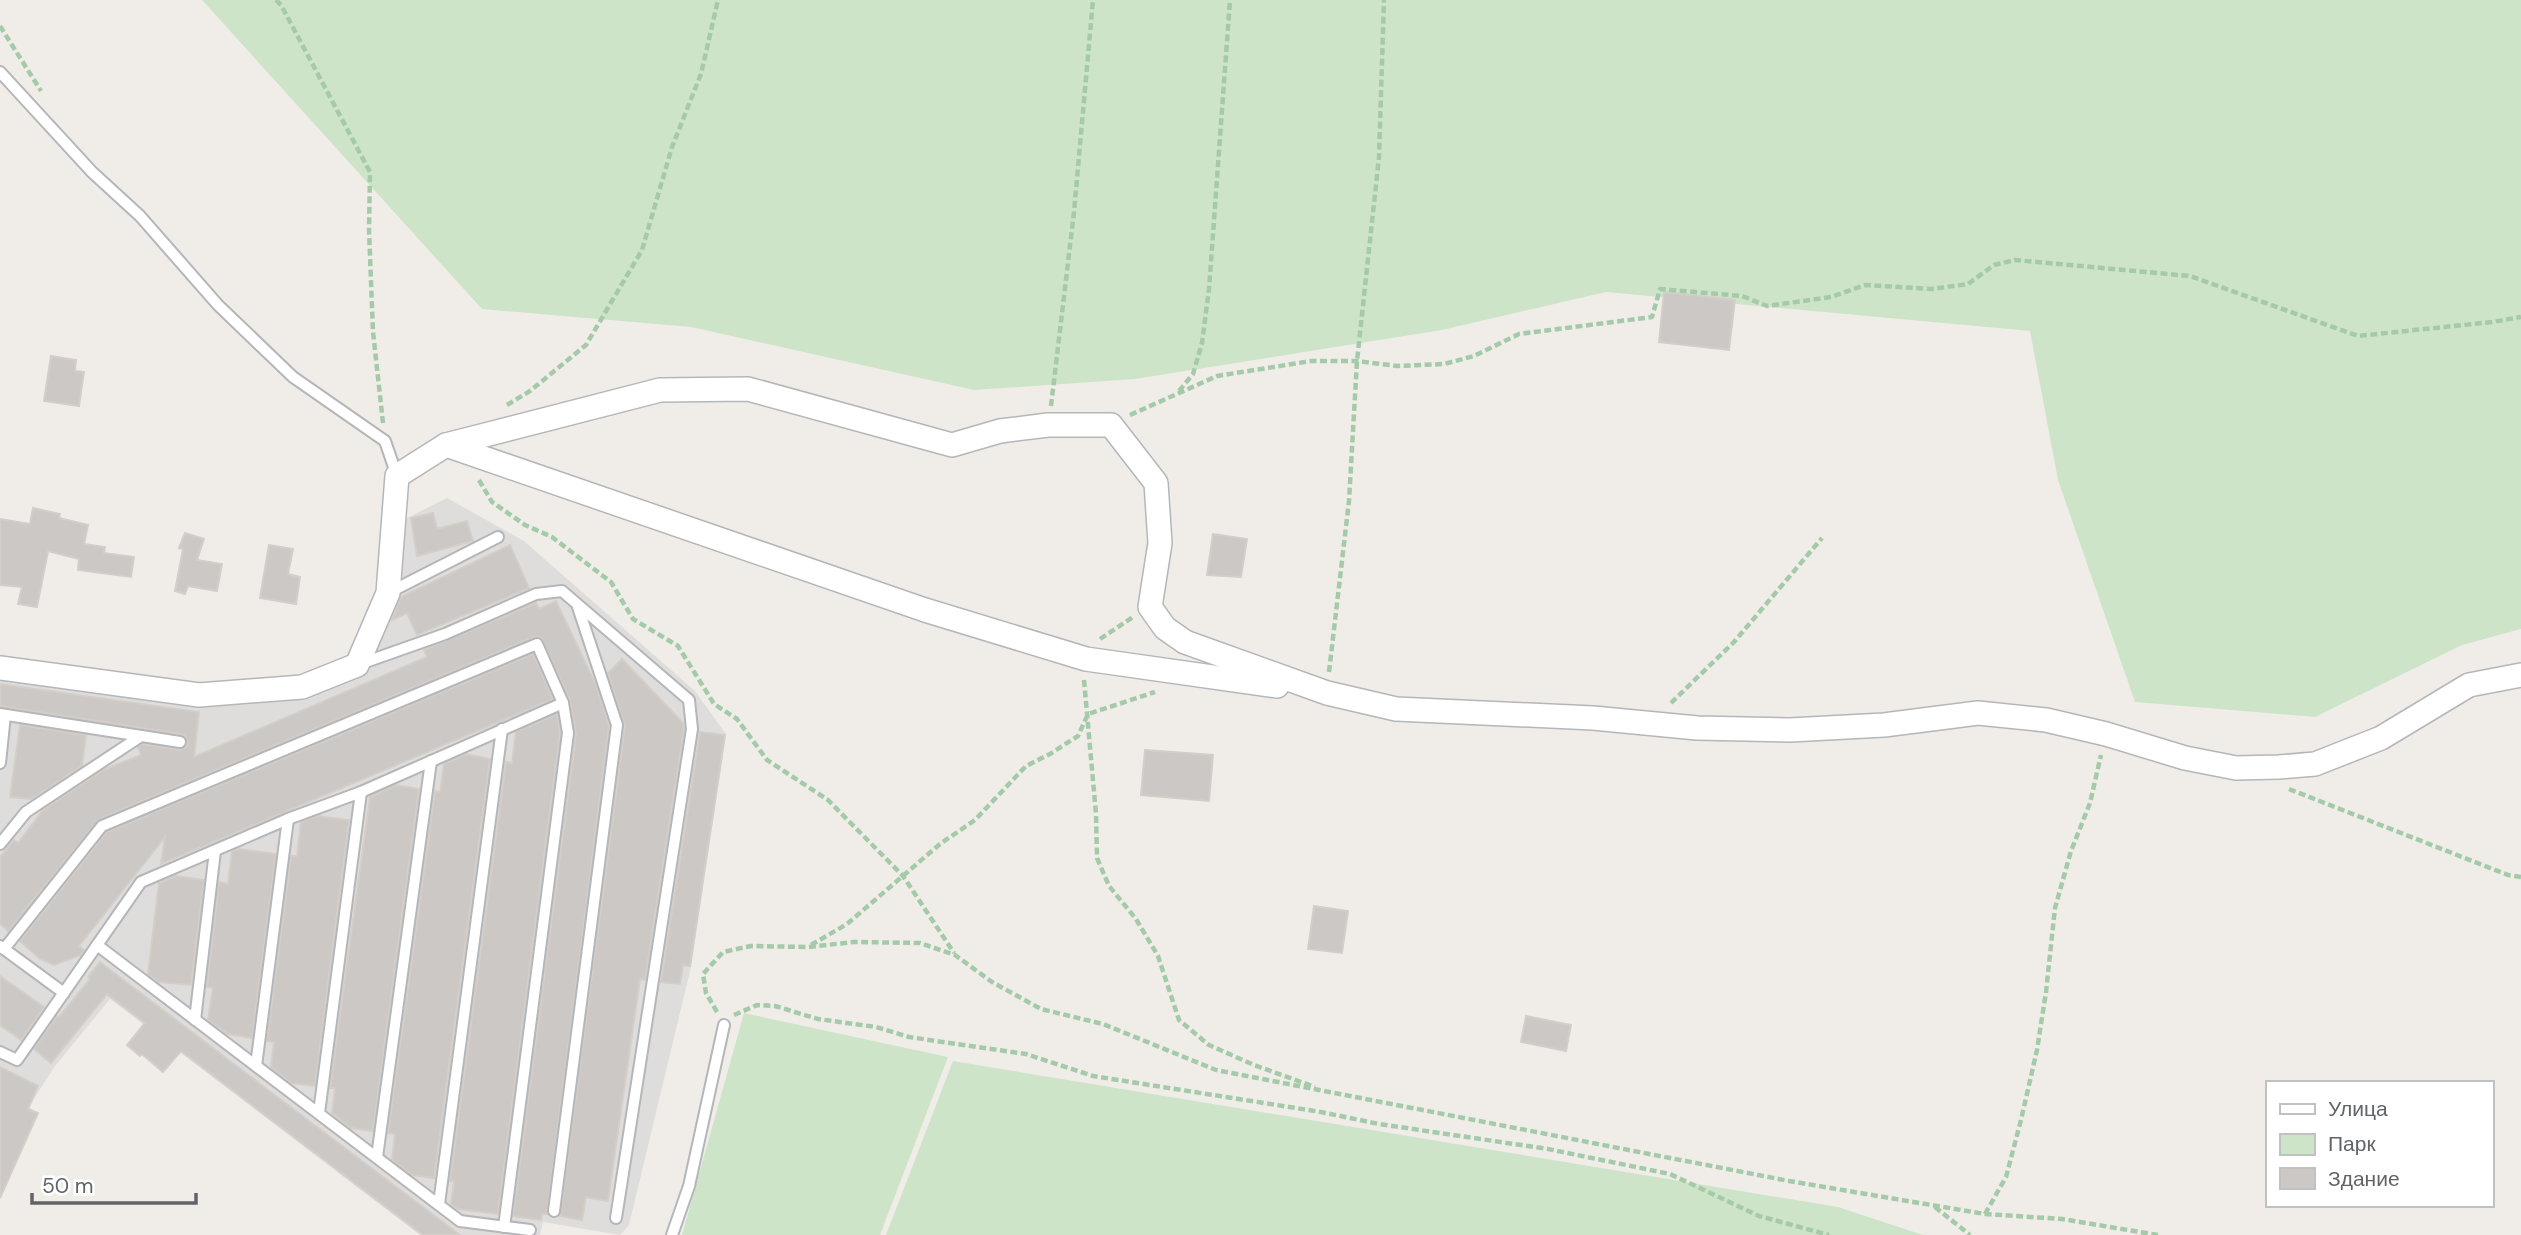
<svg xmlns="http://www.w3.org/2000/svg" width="2521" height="1235" viewBox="0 0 2521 1235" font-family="'DM Sans',sans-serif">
<rect width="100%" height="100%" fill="#f0ede9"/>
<path fill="#dfdddb" d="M 447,498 L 524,541 L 695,691 L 726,734 L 691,967 L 629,1225 L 620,1235 L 543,1222 L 540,1235 L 420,1235 L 110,999 L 55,1066 L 28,1108 L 0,1095 L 0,679 L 198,708 L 301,696 L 365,670 L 403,520 Z"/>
<g fill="#cee4c9">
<path d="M 202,0 L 2521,0 L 2521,629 L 2462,645 L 2315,717 L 2135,702 L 2058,480 L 2030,331 L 1606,292 L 1442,330 L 1135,379 L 974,390 L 691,327 L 482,309 Z"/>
<path d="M 744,1013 L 948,1057 L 880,1235 L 682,1235 Z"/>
<path d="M 953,1061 L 1838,1207 L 1923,1235 L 886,1235 Z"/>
</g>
<g fill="#ccc8c5" stroke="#d4cec8" stroke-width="2">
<path d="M 1664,292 L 1735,300 L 1729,350 L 1659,342 Z"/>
<path d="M 51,356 L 76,360 L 75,371 L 84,372 L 79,406 L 44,401 Z"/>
<path d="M 33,508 L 60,514 L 59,518 L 88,525 L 84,544 L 105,547 L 104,553 L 134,557 L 131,577 L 78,570 L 79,559 L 48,551 L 37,607 L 18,604 L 22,587 L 0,585 L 0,519 L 30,524 Z"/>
<path d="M 433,513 L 437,529 L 467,521 L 473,541 L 417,556 L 411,518 Z"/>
<path d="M 185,533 L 204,539 L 197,560 L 222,564 L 217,591 L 188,586 L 185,594 L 175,591 L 183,549 L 179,548 Z"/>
<path d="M 1213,534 L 1247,539 L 1241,577 L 1207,575 Z"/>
<path d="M 269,545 L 293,549 L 288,574 L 300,577 L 296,604 L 260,598 Z"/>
<path d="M 510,545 L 529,588 L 417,635 L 407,613 L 392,620 L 401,597 Z"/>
<path d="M 556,601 L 596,685 L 609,726 L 547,1214 L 542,1214 L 541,1220 L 513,1216 L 576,734 L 570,700 L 541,637 L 534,637 L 99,819 L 8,931 L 0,923 L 0,857 L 14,840 L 18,843 L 43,810 L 103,770 L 141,755 L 138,747 L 143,744 L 179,750 L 186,747 L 188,743 L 185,736 L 181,734 L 0,706 L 0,684 L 199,712 L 194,757 L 427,657 L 424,650 L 536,603 L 539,609 Z"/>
<path d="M 533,654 L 553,699 L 161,864 L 165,837 L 79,946 L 84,950 L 81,955 L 54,965 L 40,959 L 20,941 L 107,832 Z"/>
<path d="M 622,659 L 683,723 L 684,729 L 645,980 L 640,979 L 608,1201 L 586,1197 L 582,1220 L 560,1216 L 625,726 L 608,673 Z"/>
<path d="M 557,714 L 560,733 L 498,1214 L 458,1209 L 451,1204 L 454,1181 L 450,1181 L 506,762 L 512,763 L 516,732 Z"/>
<path d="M 20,725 L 86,735 L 82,766 L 31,799 L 10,797 Z"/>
<path d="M 700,732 L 725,735 L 690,966 L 683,965 L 680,984 L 661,982 Z"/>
<path d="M 1145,750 L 1213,755 L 1209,801 L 1141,795 Z"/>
<path d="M 466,754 L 490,759 L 434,1178 L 412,1175 L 392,1160 L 395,1134 L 388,1133 L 435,791 L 440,792 L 444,764 Z"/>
<path d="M 396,785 L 419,789 L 373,1131 L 351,1128 L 332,1113 L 335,1088 L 330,1088 L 370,797 Z"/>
<path d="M 318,816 L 349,820 L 315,1086 L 291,1083 L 271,1067 L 274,1042 L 267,1041 L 291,856 L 297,856 L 301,822 Z"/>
<path d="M 238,849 L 276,854 L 252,1038 L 228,1034 L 208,1020 L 213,988 L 207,987 L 219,882 L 228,884 L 232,851 Z"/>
<path d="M 176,876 L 204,880 L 191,985 L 158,982 L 148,974 L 159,883 Z"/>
<path d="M 1314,906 L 1348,911 L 1342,953 L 1308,949 Z"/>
<path d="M 100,962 L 276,1096 L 460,1235 L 423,1235 L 181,1051 L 163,1072 L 142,1054 L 140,1056 L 127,1045 L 145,1023 L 107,994 L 51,1063 L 34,1049 L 57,1016 L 59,1017 L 90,979 L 88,977 Z"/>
<path d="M 0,976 L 44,1007 L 21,1040 L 0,1025 Z"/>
<path d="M 1526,1016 L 1571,1025 L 1566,1051 L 1521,1042 Z"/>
<path d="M 0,1067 L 38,1086 L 28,1109 L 38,1113 L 0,1198 Z"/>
</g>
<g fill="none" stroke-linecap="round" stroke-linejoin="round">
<defs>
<g id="service">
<path d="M 0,72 L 92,172 L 140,216 L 218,305 L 293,377 L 385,441 L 397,476"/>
<path d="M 388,593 L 498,537"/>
<path d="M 360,664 L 445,634 L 536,594 L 562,591 L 689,700 L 692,729 L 616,1218"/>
<path d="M 0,714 L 180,742"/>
<path d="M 0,763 L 5,715"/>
<path d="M 0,844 L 26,812 L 141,736"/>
<path d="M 97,945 L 460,1221 L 530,1230"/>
<path d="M 0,946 L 64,993"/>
<path d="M 4,949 L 102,826 L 537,644 L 563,703 L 568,733 L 504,1227"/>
<path d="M 195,1020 L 215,851"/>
<path d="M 0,1052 L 17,1060 L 141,882 L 288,819 L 361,792 L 563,703"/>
<path d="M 256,1066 L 288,819"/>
<path d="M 319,1113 L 361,792"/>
<path d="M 377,1157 L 431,761"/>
<path d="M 439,1204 L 502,729"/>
<path d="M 554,1211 L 617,725 L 578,607"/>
<path d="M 672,1235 L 689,1186 L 724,1025"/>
</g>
<g id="minor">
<path d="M 446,445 L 925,610 L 1086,659 L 1277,686"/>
<path d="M 0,668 L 199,695 L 302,687 L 357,665 L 388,593 L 397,476 L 446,445 L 660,390 L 748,389 L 952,445 L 1000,431 L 1048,425 L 1111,425 L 1156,483 L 1160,543 L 1150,607 L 1165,628 L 1185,642 L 1327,693 L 1396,709 L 1593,718 L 1697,728 L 1790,730 L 1884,725 L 1978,713 L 2046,720 L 2106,734 L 2185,758 L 2236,768 L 2279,767 L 2315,764 L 2381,738 L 2469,685 L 2521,675"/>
</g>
</defs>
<use href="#service" stroke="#b4b6b9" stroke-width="14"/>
<use href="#minor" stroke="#b4b6b9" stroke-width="26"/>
<g stroke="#a5caa9" stroke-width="4.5" stroke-dasharray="7 3.5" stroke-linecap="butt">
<path d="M 276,0 L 281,5 L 370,172 L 369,230 L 373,332 L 383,423"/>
<path d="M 0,26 L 41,91"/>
<path d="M 1179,391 L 1193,374 L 1202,343 L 1209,289 L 1230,0"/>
<path d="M 507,405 L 530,391 L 586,345 L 642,250 L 672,147 L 701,74 L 718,0"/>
<path d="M 1051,406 L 1074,212 L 1093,0"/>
<path d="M 1130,415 L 1217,376 L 1311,361 L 1357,361 L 1397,366 L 1444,364 L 1474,356 L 1519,334 L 1652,317 L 1660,289 L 1742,296 L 1767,306 L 1831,297 L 1865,285 L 1932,289 L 1968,284 L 1994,265 L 2015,260 L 2190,276 L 2358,336 L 2492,322 L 2521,317"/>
<path d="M 479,480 L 492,502 L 525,525 L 552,537 L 611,582 L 633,619 L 678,646 L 714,704 L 737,719 L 767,760 L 828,800 L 903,876 L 954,953"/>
<path d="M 1100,639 L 1133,617"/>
<path d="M 1329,672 L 1349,501 L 1357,361 L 1379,157 L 1384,0"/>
<path d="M 1084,680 L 1096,814 L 1097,858 L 1109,886 L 1136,919 L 1158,956 L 1179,1020 L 1209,1045 L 1254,1065 L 1315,1087"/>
<path d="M 1671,703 L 1734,642 L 1822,538"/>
<path d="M 2289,789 L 2508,875 L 2521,877"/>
<path d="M 811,945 L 847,924 L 940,844 L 975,820 L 1026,766 L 1050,754 L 1078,736 L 1088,714 L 1155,692"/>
<path d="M 717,1012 L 706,993 L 703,974 L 723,952 L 751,946 L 808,947 L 854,942 L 920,943 L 955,955 L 992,982 L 1041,1009 L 1103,1024 L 1216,1070 L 1789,1181 L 1985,1214 L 2062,1219 L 2158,1235"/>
<path d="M 734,1015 L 757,1005 L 775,1006 L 818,1019 L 876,1027 L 909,1037 L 1026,1054 L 1093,1076 L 1321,1112 L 1379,1124 L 1548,1149 L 1670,1174 L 1759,1216 L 1829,1235"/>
<path d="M 1935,1207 L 1970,1235"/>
<path d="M 1985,1214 L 2006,1177 L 2021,1120 L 2037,1050 L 2046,992 L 2055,908 L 2071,851 L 2090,803 L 2101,755"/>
</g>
<use href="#service" stroke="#fff" stroke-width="10"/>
<use href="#minor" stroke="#fff" stroke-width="23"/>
</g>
<rect x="2266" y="1081" width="228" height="126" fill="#ffffff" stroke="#bfc1c2" stroke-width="2"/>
<rect x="2280" y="1104" width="35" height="10" fill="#ffffff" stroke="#bfc1c2" stroke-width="2"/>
<text x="2328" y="1116" font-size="21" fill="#606467">Улица</text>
<rect x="2280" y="1134" width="35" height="21" fill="#cee4c9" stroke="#bfc1c2" stroke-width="2"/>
<text x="2328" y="1151" font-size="21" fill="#606467">Парк</text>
<rect x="2280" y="1168" width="35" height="21" fill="#ccc8c5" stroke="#bfc1c2" stroke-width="2"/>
<text x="2328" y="1186" font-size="21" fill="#606467">Здание</text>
<path d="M32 1193v10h164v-10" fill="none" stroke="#606467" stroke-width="3.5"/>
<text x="42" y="1193" font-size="21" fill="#606467" stroke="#ffffff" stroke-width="5" paint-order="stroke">50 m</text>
</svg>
